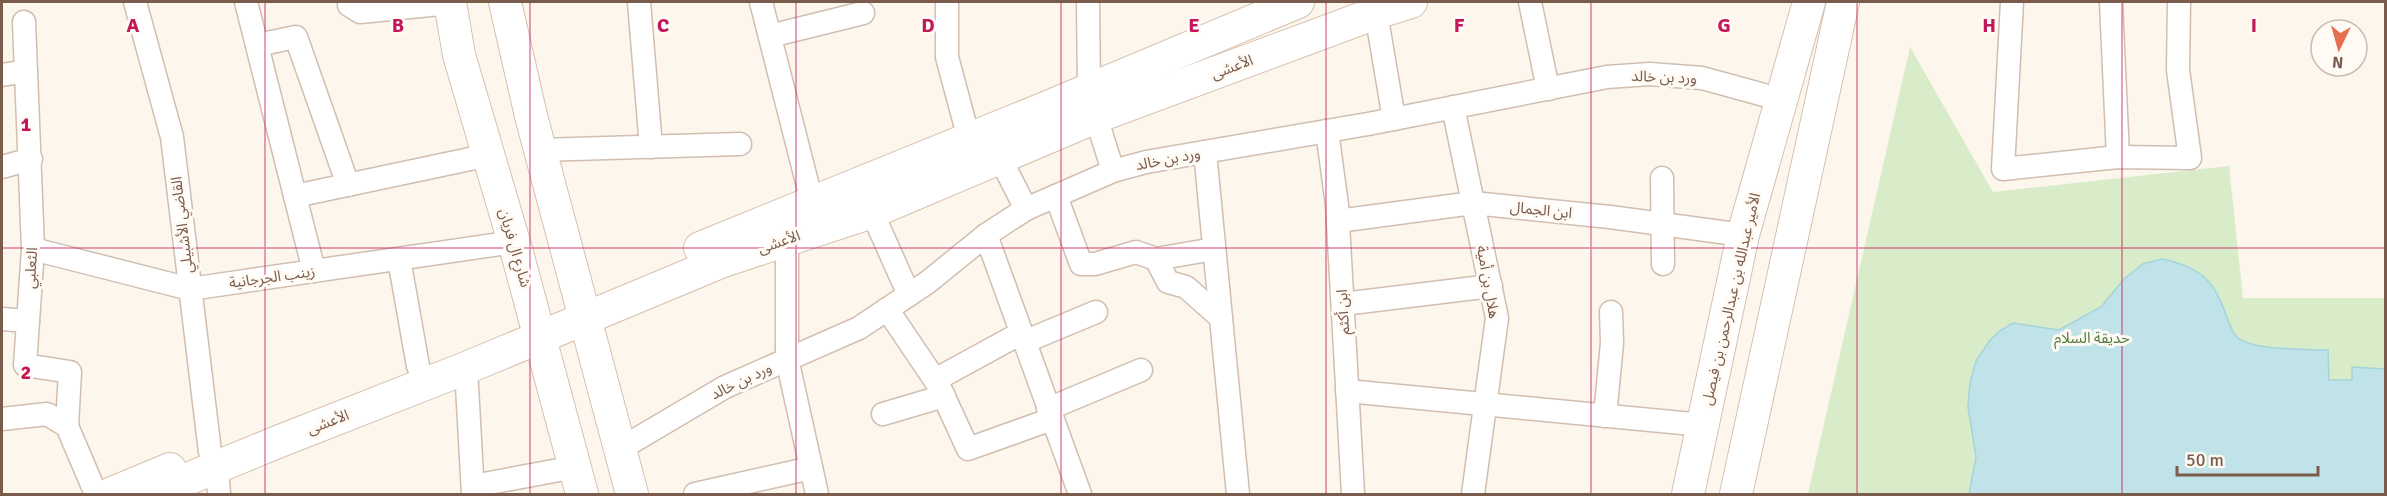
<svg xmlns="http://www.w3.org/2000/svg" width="2387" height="496" viewBox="0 0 2387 496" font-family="Signika,'Noto Sans Arabic',sans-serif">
<rect width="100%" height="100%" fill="#fdf6ec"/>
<path fill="#d8ecc9" d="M 1910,47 L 1993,192 L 2229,166 L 2243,298 L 2385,298 L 2385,494 L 1808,494 Z"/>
<path fill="#bfe3e8" stroke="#a5d3da" stroke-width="1.5" d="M 2162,259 C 2198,267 2213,278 2225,312 C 2228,320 2231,331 2237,337 C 2252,351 2307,349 2328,350 L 2329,380 L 2352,380 L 2352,367 L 2385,369 L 2385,494 L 1969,494 L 1976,457 L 1968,407 L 1970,383 L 1976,361 L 1990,340 L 2001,330 L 2013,323 L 2059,330 L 2101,307 L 2124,279 L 2143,264 Z"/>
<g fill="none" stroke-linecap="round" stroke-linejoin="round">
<defs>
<g id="street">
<path d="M 135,2 L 172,137 L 210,452"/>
<path d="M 246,2 L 314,271"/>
<path d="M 349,2 L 349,5 L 360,12 L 450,3"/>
<path d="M 639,2 L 651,147"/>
<path d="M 761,2 L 812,202"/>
<path d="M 947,2 L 947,57 L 969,139"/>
<path d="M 1088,2 L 1089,89"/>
<path d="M 1530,2 L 1548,89"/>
<path d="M 2012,2 L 2003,169 L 2118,157 L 2190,158 L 2178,70 L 2179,2"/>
<path d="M 2111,2 L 2118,157"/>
<path d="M 1376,13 L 1394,119"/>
<path d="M 24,22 L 33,249 L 25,365 L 70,372 L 67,426"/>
<path d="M 770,36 L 863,13"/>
<path d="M 257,45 L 296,37 L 348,185"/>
<path d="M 2,75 L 26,71"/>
<path d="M 1453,107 L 1497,318 L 1473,494"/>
<path d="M 1096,117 L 1113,171"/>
<path d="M 1327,131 L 1337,205 L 1353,494"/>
<path d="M 540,150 L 740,144"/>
<path d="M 1205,152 L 1238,494"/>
<path d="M 1000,158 L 1026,209"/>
<path d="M 2,167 L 31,159"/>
<path d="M 1662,178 L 1663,264"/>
<path d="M 295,196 L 489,155"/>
<path d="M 1056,196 L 1081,264 L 1095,264 L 1136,252 L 1156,259 L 1214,249"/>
<path d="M 872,212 L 909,295"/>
<path d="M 1338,221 L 1473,203 L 1610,217 L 1743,235"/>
<path d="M 986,235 L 1080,494"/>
<path d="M 787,239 L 787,359 L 817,494"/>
<path d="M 33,249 L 190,289 L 514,242"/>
<path d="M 399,259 L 418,366"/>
<path d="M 1156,259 L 1168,282 L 1186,287 L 1221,318"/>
<path d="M 1343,304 L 1491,286"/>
<path d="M 887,309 L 939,386 L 968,449 L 1052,419"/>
<path d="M 2,319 L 28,321"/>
<path d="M 1024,342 L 1096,312"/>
<path d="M 466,368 L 473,494"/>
<path d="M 935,380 L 1021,333"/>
<path d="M 1347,391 L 1703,425"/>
<path d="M 1048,409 L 1141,370"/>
<path d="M 883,414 L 944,396"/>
<path d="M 1605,416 L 1612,343 L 1611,312"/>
<path d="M 2,419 L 47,414 L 67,426 L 96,494"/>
<path d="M 620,449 L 725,387 L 859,328 L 928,282 L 986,235 L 1026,209 L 1113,171 L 1146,162 L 1368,124 L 1607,77 L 1650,74 L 1702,78 L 1782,100"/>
<path d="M 217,467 L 219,494"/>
<path d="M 473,486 L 575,467"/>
<path d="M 695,494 L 811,468"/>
</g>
<g id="secondary">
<path d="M 450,2 L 459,55 L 516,249 L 582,494"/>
<path d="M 505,2 L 531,116 L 632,494"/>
<path d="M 700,248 L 1038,111 L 1298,2"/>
<path d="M 110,494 L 170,469"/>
<path d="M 151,494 L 280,441 L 466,368 L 723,261 L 872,212 L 1096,117 L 1376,13 L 1411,2"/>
<path d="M 1688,494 L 1743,235 L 1809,2"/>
<path d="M 1736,494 L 1843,2"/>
</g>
</defs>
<use href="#street" stroke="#d1beb0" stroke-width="25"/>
<use href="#secondary" stroke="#d6c0b0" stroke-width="34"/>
<use href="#street" stroke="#fff" stroke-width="22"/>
<use href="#secondary" stroke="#fff" stroke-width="32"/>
</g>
<path fill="none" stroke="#c2185b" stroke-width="1.5" stroke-opacity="0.55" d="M 265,2 L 265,494M 530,2 L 530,494M 796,2 L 796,494M 1061,2 L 1061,494M 1326,2 L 1326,494M 1591,2 L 1591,494M 1857,2 L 1857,494M 2122,2 L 2122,494M 2,248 L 2386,248"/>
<g text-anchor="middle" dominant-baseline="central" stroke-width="6" stroke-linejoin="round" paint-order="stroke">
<g font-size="15" fill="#7a5c4d" stroke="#fffaf3">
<text transform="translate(1232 67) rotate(-21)">الأعشى</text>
<text transform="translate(1664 77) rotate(2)">ورد بن خالد</text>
<text transform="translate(1168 159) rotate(-11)">ورد بن خالد</text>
<text transform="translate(1541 210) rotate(6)">ابن الجمال</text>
<text transform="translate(182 225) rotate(-97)">القاضي الأشبيلي</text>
<text transform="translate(779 242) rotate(-19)">الأعشى</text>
<text transform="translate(515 248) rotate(74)">شارع ال فريان</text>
<text transform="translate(31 268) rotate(-87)">الثعلبي</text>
<text transform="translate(272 277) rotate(-8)">زينب الجرجانية</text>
<text transform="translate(1488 282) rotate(80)">هلال بن أمية</text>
<text transform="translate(1731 299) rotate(-77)">الأمير عبدالله بن عبدالرحمن بن فيصل</text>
<text transform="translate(1343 312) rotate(-93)">ابن أكثم</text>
<text transform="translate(741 381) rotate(-26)">ورد بن خالد</text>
<text transform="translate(328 422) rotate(-21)">الأعشى</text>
</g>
<g font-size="15" fill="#537a41" stroke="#fffaf3">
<text x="2092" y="338">حديقة السلام</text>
</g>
</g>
<g font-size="20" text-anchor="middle" font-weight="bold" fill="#c2185b" stroke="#fffaf3" stroke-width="6" stroke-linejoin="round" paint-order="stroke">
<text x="133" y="32">A</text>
<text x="398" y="32">B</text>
<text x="663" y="32">C</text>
<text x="928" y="32">D</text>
<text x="1194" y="32">E</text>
<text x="1459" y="32">F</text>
<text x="1724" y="32">G</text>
<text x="1989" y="32">H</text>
<text x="2254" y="32">I</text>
<text x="26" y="131">1</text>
<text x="26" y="379">2</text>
</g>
<rect width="2387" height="496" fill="none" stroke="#7a5c4d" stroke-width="6"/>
<g transform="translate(2339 48) rotate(185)"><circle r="28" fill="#fffaf3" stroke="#cabbb1" stroke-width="1.5"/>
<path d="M0-4.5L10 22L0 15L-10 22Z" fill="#e76f51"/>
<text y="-9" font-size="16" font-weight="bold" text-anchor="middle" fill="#7a5c4d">N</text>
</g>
<path d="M2177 466v9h141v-9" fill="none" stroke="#7a5c4d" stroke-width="3"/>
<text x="2186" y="466" font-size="18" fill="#7a5c4d" stroke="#fffaf3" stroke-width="4.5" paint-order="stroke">50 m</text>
</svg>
